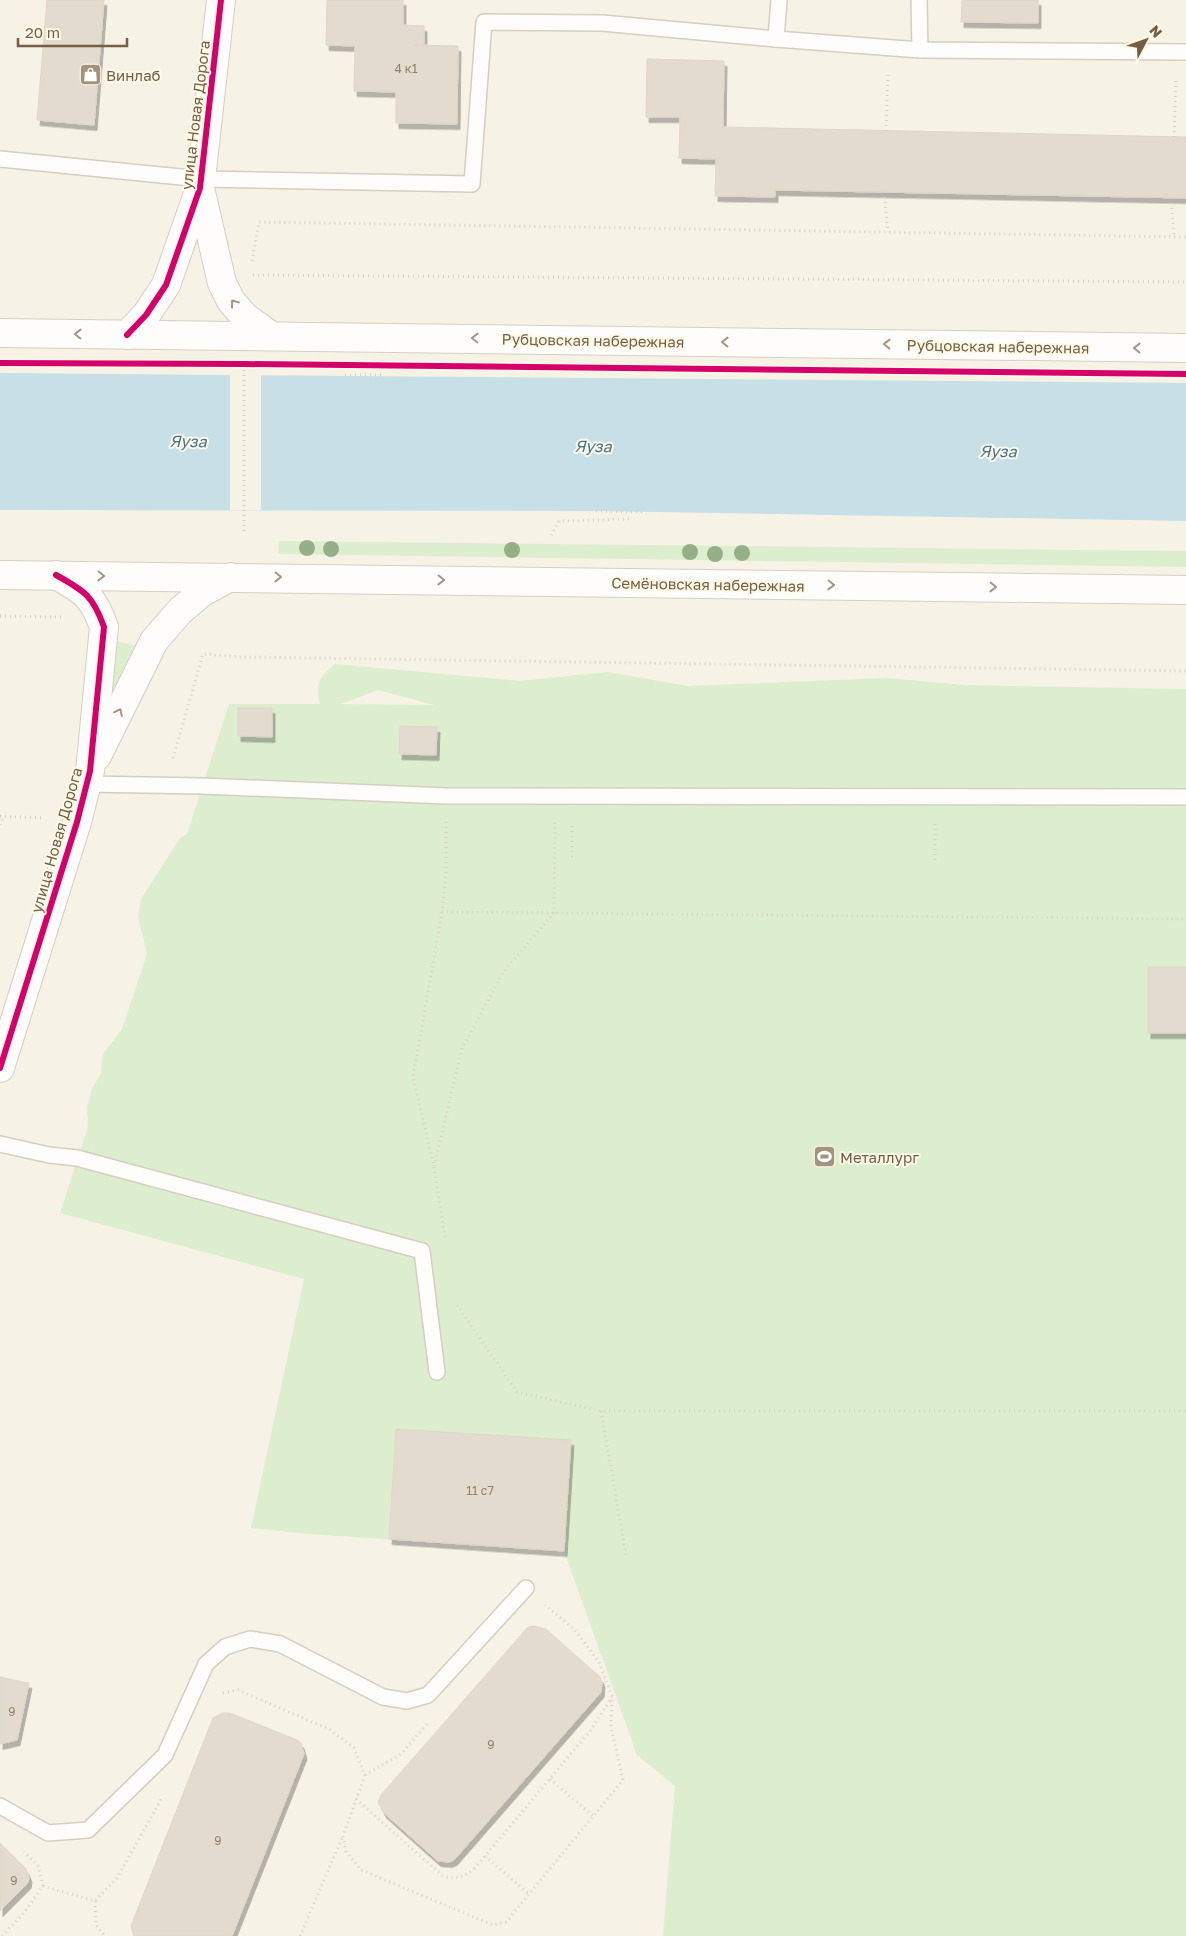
<svg xmlns="http://www.w3.org/2000/svg" width="1186" height="1936" viewBox="0 0 1186 1936" font-family="'Golos Text',sans-serif">
<defs>
<filter id="shadow"><feDropShadow dx="3" dy="5.5" stdDeviation="0" flood-color="#0004"/></filter>
</defs>
<rect width="100%" height="100%" fill="#f6f2e6"/>
<g fill="#ddeecf" fill-rule="evenodd">
<path d="M 279,541 L 1186,551 L 1186,567 L 278,554 Z"/>
<path d="M 112,640 L 140,647 L 103,725 Z"/>
<path d="M 335,664 L 520,681 L 607,672 L 688,686 L 887,678 L 964,685 L 1186,689 L 1186,1936 L 663,1936 L 675,1786 L 637,1755 L 564,1551 L 308,1534 L 251,1528 L 304,1279 L 60,1213 L 88,1127 L 87,1107 L 92,1089 L 101,1073 L 103,1054 L 122,1029 L 147,954 L 138,917 L 141,899 L 180,838 L 187,834 L 229,704 L 320,704 C 314,684 320,677 335,664 ZM 378,690 L 434,705 L 341,704 Z"/>
</g>
<path fill="#c7dfe7" d="M 0,373 L 1186,383 L 1186,521 L 596,511 L 0,510 Z"/>
<rect fill="#f6f2e6" x="230" y="374" width="31" height="136"/>
<g fill="#e3dbcd" stroke="#dfd6c8" filter="url(#shadow)">
<path d="M 47,0 L 104,0 L 94,125 L 37,120 Z"/>
<path d="M 327,0 L 403,0 L 403,25 L 424,26 L 424,45 L 415,45 L 458,46 L 457,124 L 396,123 L 396,92 L 354,91 L 355,46 L 326,45 Z"/>
<path d="M 962,0 L 1038,0 L 1038,23 L 961,22 Z"/>
<path d="M 647,59 L 724,61 L 723,127 L 1186,137 L 1186,198 L 775,190 L 775,197 L 715,196 L 716,159 L 679,158 L 680,117 L 646,117 Z"/>
<path d="M 238,708 L 272,708 L 272,737 L 238,736 Z"/>
<path d="M 400,726 L 437,727 L 436,755 L 399,754 Z"/>
<rect x="1148" y="967" width="38" height="66"/>
<path d="M 396,1429 L 571,1440 L 564,1551 L 389,1539 Z"/>
<path d="M 534,1626 L 546,1629 L 600,1677 L 602,1682 L 601,1692 L 454,1860 L 449,1862 L 438,1861 L 384,1813 L 378,1802 L 381,1795 L 528,1627 Z"/>
<path d="M 0,1677 L 29,1683 L 17,1740 L 0,1744 Z"/>
<path d="M 223,1713 L 230,1713 L 297,1740 L 301,1743 L 304,1754 L 232,1936 L 134,1936 L 131,1926 L 213,1718 Z"/>
<path d="M 0,1843 L 26,1869 L 29,1877 L 28,1883 L 0,1911 Z"/>
</g>
<g fill="none" stroke-linecap="round" stroke-linejoin="round">
<defs>
<g id="lane">
<path d="M 779,0 L 776,39 L 920,50 L 1186,52"/>
<path d="M 919,0 L 920,50"/>
<path d="M 0,159 L 201,179 L 472,184 L 484,22 L 602,23 L 776,39"/>
<path d="M 86,784 L 203,786 L 446,796 L 1186,797"/>
<path d="M 0,1144 L 49,1155 L 77,1158 L 422,1251 L 437,1372"/>
<path d="M 0,1806 L 48,1833 L 88,1830 L 165,1755 L 206,1664 L 225,1647 L 250,1639 L 280,1644 L 383,1697 L 407,1701 L 428,1695 L 526,1588"/>
</g>
<g id="street">
<path d="M 200,188 L 222,283 L 231,301 L 245,317 L 270,335"/>
<path d="M 127,335 L 146,315 L 166,285 L 200,188 L 221,0"/>
<path d="M 97,756 L 154,641 L 180,611 L 201,593 L 230,577"/>
<path d="M 0,1068 L 77,822 L 90,771 L 104,627 C 93,596 85,591 56,575"/>
</g>
<g id="secondary">
<path d="M 0,333 L 1186,348"/>
<path d="M 0,575 L 1186,590"/>
</g>
</defs>
<use href="#lane" stroke="#d5cec1" stroke-width="18"/>
<use href="#street" stroke="#d5cec1" stroke-width="30"/>
<use href="#secondary" stroke="#d6cfc2" stroke-width="30"/>
<g stroke="#d7d0c8" stroke-width="3" stroke-dasharray="1 4" stroke-linecap="butt">
<path d="M 886,131 L 888,73"/>
<path d="M 1174,137 L 1176,78"/>
<path d="M 884,192 L 888,232"/>
<path d="M 1171,198 L 1174,237"/>
<path d="M 252,261 L 259,222 L 1186,237"/>
<path d="M 253,275 L 1186,282"/>
<path d="M 345,375 L 384,375"/>
<path d="M 596,511 L 644,512"/>
<path d="M 244,531 L 244,369"/>
<path d="M 551,535 L 559,521 L 632,519"/>
<path d="M 0,616 L 62,617"/>
<path d="M 173,758 L 203,654 L 241,657 L 1186,671"/>
<path d="M 0,816 L 44,818"/>
<path d="M 446,822 L 446,872 L 442,912 L 1186,919"/>
<path d="M 0,825 L 4,816"/>
<path d="M 572,857 L 572,822"/>
<path d="M 935,860 L 935,823"/>
<path d="M 442,912 L 413,1077 L 434,1166 L 445,1237"/>
<path d="M 434,1166 L 462,1049 L 503,972 L 554,913 L 555,822"/>
<path d="M 457,1305 L 517,1392 L 601,1411 L 1186,1411"/>
<path d="M 601,1411 L 626,1555"/>
<path d="M 223,1693 L 238,1690 L 329,1729 L 354,1748 L 365,1775 L 343,1836 L 346,1852 L 361,1870 L 493,1925 L 506,1922 L 623,1780 L 611,1728 L 612,1696 L 599,1662 L 574,1629 L 545,1605"/>
<path d="M 365,1775 L 401,1754 L 428,1723"/>
<path d="M 550,1779 L 593,1816"/>
<path d="M 356,1799 L 444,1877 C 458,1879 464,1877 475,1868 L 590,1731 L 612,1697"/>
<path d="M 485,1856 L 529,1894"/>
<path d="M 43,1886 L 95,1901 L 117,1878 L 163,1796"/>
<path d="M 95,1901 L 96,1925 L 105,1936"/>
<path d="M 2,1936 L 23,1914 L 43,1886 L 38,1866 L 24,1852"/>
<path d="M 300,1936 L 342,1838"/>
</g>
<use href="#lane" stroke="#fefdfb" stroke-width="15"/>
<use href="#street" stroke="#fefdfb" stroke-width="28"/>
<use href="#secondary" stroke="#fefdfb" stroke-width="28"/>
<defs>
<g id="cycleway">
<path d="M 127,335 L 146,315 L 166,285 L 200,188 L 221,0"/>
<path d="M 0,363 L 244,364 L 1186,374"/>
<path d="M 0,1068 L 77,822 L 90,771 L 104,627 C 93,596 85,591 56,575"/>
</g>
</defs>
<use href="#cycleway" stroke="#fff9e6" stroke-width="9"/>
<use href="#cycleway" stroke="#d6006c" stroke-width="6"/>
</g>
<g fill="#95b089">
<circle cx="307" cy="548" r="8"/>
<circle cx="331" cy="549" r="8"/>
<circle cx="512" cy="550" r="8"/>
<circle cx="690" cy="552" r="8"/>
<circle cx="742" cy="553" r="8"/>
<circle cx="715" cy="554" r="8"/>
</g>
<defs><path id="oneway-chevron" d="M-2-3.5L2.5 0L-2 3.5" fill="none" stroke-width="1.6" stroke-linecap="round" stroke-linejoin="round" transform="scale(1.25)"/></defs>
<g stroke="#a49685">
<use href="#oneway-chevron" transform="translate(234 303) rotate(-127)"/>
<use href="#oneway-chevron" transform="translate(78 334) rotate(-179)"/>
<use href="#oneway-chevron" transform="translate(475 338) rotate(-179)"/>
<use href="#oneway-chevron" transform="translate(725 342) rotate(-179)"/>
<use href="#oneway-chevron" transform="translate(887 344) rotate(-179)"/>
<use href="#oneway-chevron" transform="translate(1137 348) rotate(-179)"/>
<use href="#oneway-chevron" transform="translate(101 576) rotate(1)"/>
<use href="#oneway-chevron" transform="translate(278 577) rotate(1)"/>
<use href="#oneway-chevron" transform="translate(441 580) rotate(1)"/>
<use href="#oneway-chevron" transform="translate(831 585) rotate(1)"/>
<use href="#oneway-chevron" transform="translate(993 587) rotate(1)"/>
<use href="#oneway-chevron" transform="translate(119 712) rotate(-64)"/>
</g>
<defs>
<symbol id="shop-square" viewBox="-11 -11 22 22"><rect x="-9" y="-9" width="18" height="18" rx="4" fill="#a2927e" stroke="#fff9e6"/><path d="M-5-2.5h2.3a2.7 3.5 0 0 1 5.4 0H5L5.5 6h-11ZM-1.5-2.5h3a1.5 2.3 0 0 0-3 0Z" fill="#fff"/></symbol>
<symbol id="stadium-square" viewBox="-11 -11 22 22"><rect x="-9" y="-9" width="18" height="18" rx="4" fill="#a2927e" stroke="#fff9e6"/><path d="M0-5a6.5 5 0 1 0 0 10a6.5 5 0 1 0 0-10ZM-3.5-1.8h7v3.6h-7Z" fill="#fff"/></symbol>
</defs>
<g fill-rule="evenodd">
<use href="#shop-square" x="78" y="62" width="25" height="25"/>
<use href="#stadium-square" x="812" y="1144" width="25" height="25"/>
</g>
<g text-anchor="middle" dominant-baseline="central" stroke-width="4" stroke-linejoin="round" paint-order="stroke">
<g font-size="12" fill="#927f6a">
<text x="406" y="68">4 к1</text>
<text x="480" y="1490">11 с7</text>
<text x="12" y="1711">9</text>
<text x="491" y="1744">9</text>
<text x="218" y="1840">9</text>
<text x="14" y="1880">9</text>
</g>
<g font-size="15" fill="#745e46" stroke="#fff9e6" text-anchor="start">
<text x="106" y="75">Винлаб</text>
<text x="840" y="1157">Металлург</text>
</g>
<g font-size="15" fill="#745e46" stroke="#fff9e6">
<text transform="translate(195 115) rotate(-83)">улица Новая Дорога</text>
<text transform="translate(593 340) rotate(1)">Рубцовская набережная</text>
<text transform="translate(998 346) rotate(1)">Рубцовская набережная</text>
<text transform="translate(708 584) rotate(1)">Семёновская набережная</text>
<text transform="translate(56 840) rotate(-74)">улица Новая Дорога</text>
</g>
<g font-size="16" font-style="italic" fill="#427690" stroke="#fff9e6">
<text transform="translate(188 441) rotate(1)">Яуза</text>
<text transform="translate(593 446) rotate(1)">Яуза</text>
<text transform="translate(998 451) rotate(1)">Яуза</text>
</g>
</g>
<g transform="translate(1146 40) rotate(49)" stroke="#fff9e6" stroke-width="4" paint-order="stroke">
<path d="M0-4L9 19L0 12L-9 19Z" fill="#745e46"/>
<text y="-8" font-size="14" font-weight="bold" text-anchor="middle" fill="#745e46">N</text>
</g>
<path d="M18 38v8h109v-8" fill="none" stroke="#745e46" stroke-width="2.5"/>
<text x="25" y="38" font-size="15" fill="#745e46" stroke="#fff9e6" stroke-width="4" paint-order="stroke">20 m</text>
</svg>
